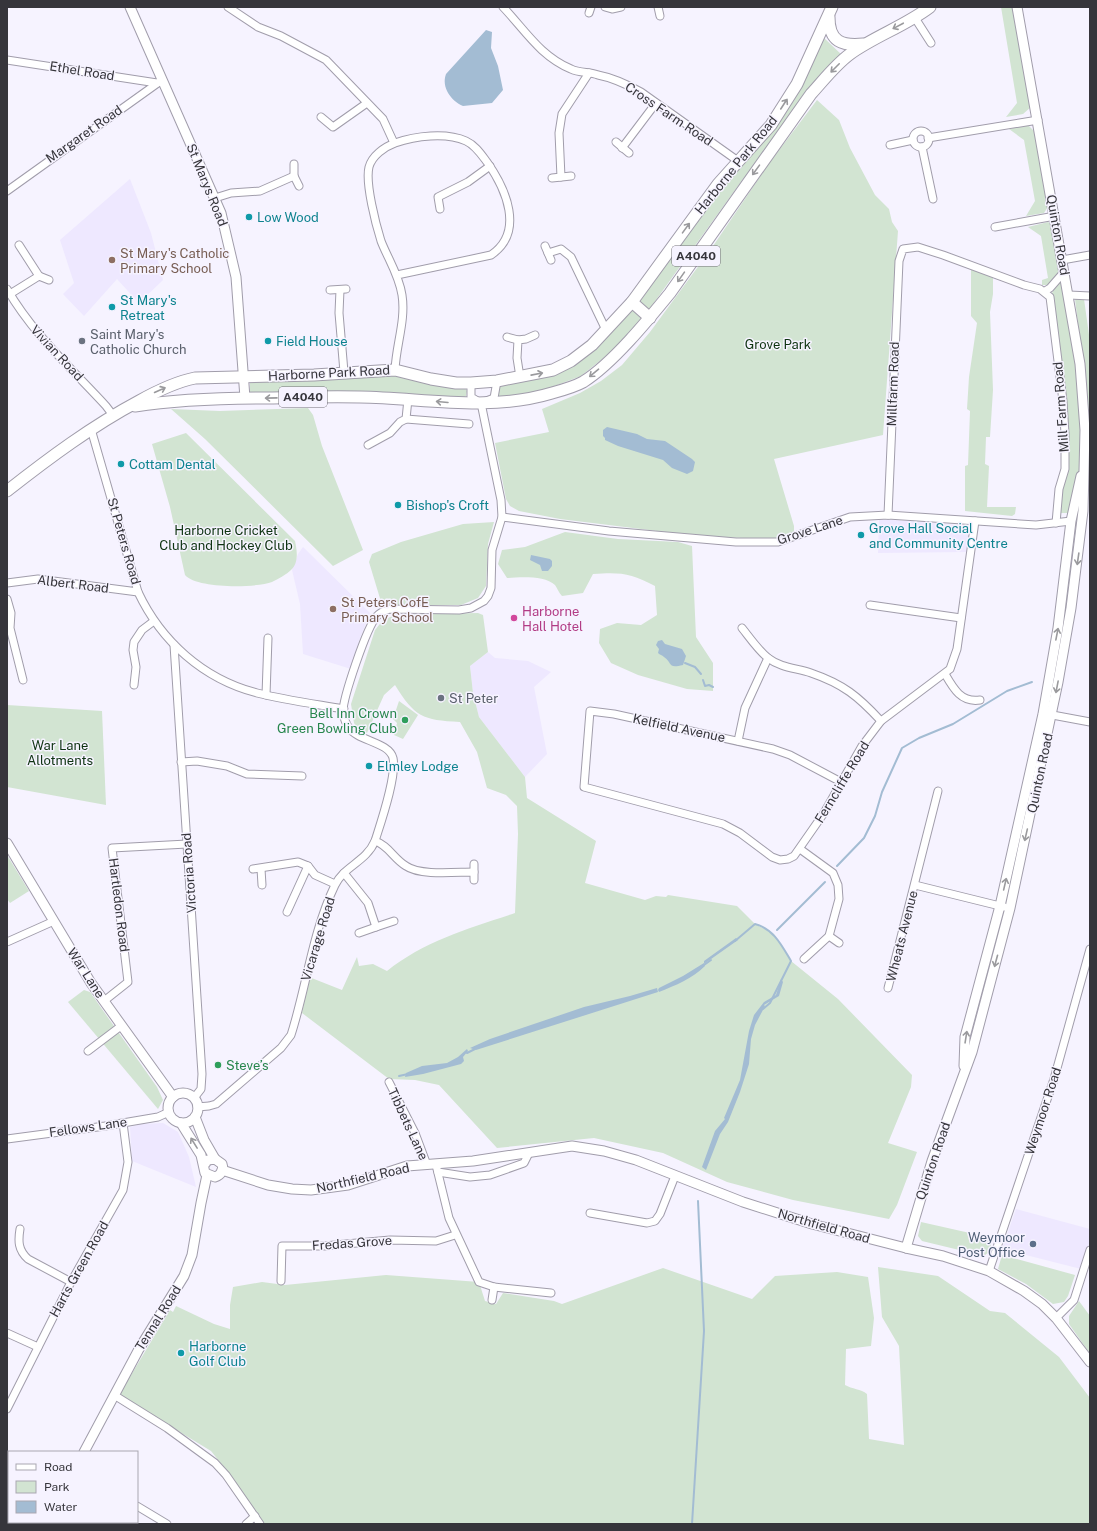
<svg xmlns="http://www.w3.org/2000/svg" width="1097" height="1531" viewBox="0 0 1097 1531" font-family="'Public Sans',sans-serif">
<rect width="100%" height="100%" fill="#f6f3ff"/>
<g fill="#eee8ff">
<path d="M 130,179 L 151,233 L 163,280 L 139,303 L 117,279 L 84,316 L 63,294 L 74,283 L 60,240 Z"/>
<path d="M 879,519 L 959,525 L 969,535 L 966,552 L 878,553 Z"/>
<path d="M 303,547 L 370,613 L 359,641 L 351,669 L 303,654 L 300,604 L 292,570 L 298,554 Z"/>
<path d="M 488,652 L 495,658 L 528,661 L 551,672 L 534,687 L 547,754 L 525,777 L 479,717 L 473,693 L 470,666 Z"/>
<path d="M 163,1123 L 178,1132 L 189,1157 L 196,1187 L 132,1161 L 130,1127 L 142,1124 Z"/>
<path d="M 1016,1209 L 1090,1229 L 1090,1240 L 1081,1269 L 1002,1249 Z"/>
</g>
<g fill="#d2e4d2">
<path d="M 1001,7 L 1014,7 L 1031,107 L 1023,114 L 1006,117 L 1017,103 Z"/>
<path d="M 823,37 L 842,55 L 749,174 L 743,179 L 643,318 L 616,348 L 581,376 L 536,393 L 498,398 L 500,384 L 553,374 L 640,297 L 734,174 Z"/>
<path d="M 817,100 L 839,120 L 850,148 L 875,195 L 889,209 L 892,222 L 898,231 L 883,435 L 774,459 L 794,526 L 794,532 L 779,539 L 706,537 L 560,519 L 519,511 L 510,506 L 506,499 L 495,443 L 549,432 L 542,409 L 580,393 L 601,381 L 622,365 L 650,332 L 711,249 L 770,162 Z"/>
<path d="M 1028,125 L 1035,132 L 1049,205 L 1044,213 L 1026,216 L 1035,201 L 1024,140 L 1009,129 Z"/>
<path d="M 1048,222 L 1053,225 L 1061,271 L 1047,285 L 1042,285 L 1042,280 L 1048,278 L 1041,236 L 1028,227 Z"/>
<path d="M 971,264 L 993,273 L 993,294 L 990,312 L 993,390 L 990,437 L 986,437 L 985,464 L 989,466 L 987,507 L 1016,507 L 1015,514 L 1012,516 L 965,511 L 965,466 L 968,465 L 970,411 L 967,409 L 969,377 L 977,323 L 971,316 Z"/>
<path d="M 1063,280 C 1074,343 1087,408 1079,472 C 1077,486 1072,500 1068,513 L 1061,513 L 1063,381 L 1052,293 L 1059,281 Z"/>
<path d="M 1075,299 L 1084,299 L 1090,342 L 1090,496 L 1086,390 Z"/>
<path d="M 392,372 L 463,385 L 467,391 L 466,396 L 462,400 L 375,393 L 250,393 L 250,380 Z"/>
<path d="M 308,408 L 313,415 L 322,446 L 363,550 L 333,566 L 205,439 L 171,409 L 220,411 Z"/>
<path d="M 186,433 L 295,541 C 297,550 299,563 291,570 C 287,574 278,579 272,582 C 256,588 197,589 185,575 L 170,507 L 152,444 Z"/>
<path d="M 494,522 L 488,544 L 486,586 L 478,598 L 461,605 L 382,605 L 369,562 L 372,554 L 401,542 L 463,524 Z"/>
<path d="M 565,532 L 618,539 L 678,542 L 692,546 L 696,637 L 713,663 L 713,691 L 687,689 L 638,675 L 611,663 L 599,643 L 600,629 L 617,623 L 641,625 L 657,615 L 655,586 C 631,573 620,572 593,574 L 583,593 L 562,596 C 559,593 557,588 555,585 C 545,575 519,577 507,578 L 498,564 L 502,550 L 525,547 Z"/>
<path d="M 478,613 L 483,615 L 488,652 L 470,666 L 473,693 L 479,717 L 525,777 L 527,798 L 596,841 L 585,883 L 645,900 L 656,896 L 666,897 L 668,895 L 737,906 L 755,924 L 774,934 L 791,961 L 838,999 L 912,1075 L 911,1087 L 888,1143 L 917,1152 L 897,1205 L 889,1219 L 793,1200 L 727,1182 L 663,1153 L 594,1138 L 497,1148 L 439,1085 L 415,1080 L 389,1079 L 302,1013 L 309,977 L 342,990 L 357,957 L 359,966 L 373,964 L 387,971 C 424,941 470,928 515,913 L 518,834 L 517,806 L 506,795 L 487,788 L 477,752 L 460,722 C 422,720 415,717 395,685 L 384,695 L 367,733 L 357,728 L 354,723 L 351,704 L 375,630 L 383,620 L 395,615 Z"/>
<path d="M 399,701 L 418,715 L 403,739 L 394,735 L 397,723 L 393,719 Z"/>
<path d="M 7,705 L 102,711 L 106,805 L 7,787 Z"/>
<path d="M 7,855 L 29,891 L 10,903 L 7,899 Z"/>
<path d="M 84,990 L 90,992 L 157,1087 L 163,1100 L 158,1109 L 68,1002 Z"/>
<path d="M 921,1222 L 992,1238 L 990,1251 L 984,1256 L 922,1241 L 918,1236 Z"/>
<path d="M 1002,1255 L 1075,1275 L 1068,1296 L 1064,1302 L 1053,1304 L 1026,1284 L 998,1269 Z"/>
<path d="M 878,1267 L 938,1276 L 990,1311 L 1005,1313 L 1059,1357 L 1090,1398 L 1090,1524 L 264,1524 L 231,1476 L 211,1451 L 119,1395 L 170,1310 L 173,1312 L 176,1306 L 214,1324 L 230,1329 L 230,1305 L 233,1287 L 262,1282 L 285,1285 L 386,1275 L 479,1282 L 485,1301 L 496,1304 L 503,1293 L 554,1301 L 562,1304 L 663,1268 L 752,1299 L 775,1276 L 837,1272 L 868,1277 L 874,1318 L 871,1346 L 846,1349 L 845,1385 C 852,1389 861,1389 867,1394 L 869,1439 L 904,1445 L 899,1346 L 882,1317 Z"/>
<path d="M 1079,1301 L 1090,1316 L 1090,1354 L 1069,1324 L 1069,1316 Z"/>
</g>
<g fill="#a3bcd3">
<path d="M 486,30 L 492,32 L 491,48 L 498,66 L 503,90 L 492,103 L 463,106 C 451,101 441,87 446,74 Z"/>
<path d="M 607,427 L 637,434 L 647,439 L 665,441 L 692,459 L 695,462 L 693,471 L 687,474 L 672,468 L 663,460 L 618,446 L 605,440 L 605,438 L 603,436 L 603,430 Z"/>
<path d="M 531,555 L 550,559 L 552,561 L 552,566 L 548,571 L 542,571 L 540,565 L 530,560 Z"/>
<path d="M 662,640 L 665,644 L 682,649 L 686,656 L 683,665 C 667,669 673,663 664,657 C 662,655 660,655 658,653 L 659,649 L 656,645 L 658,641 Z"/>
<path d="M 736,938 L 738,940 L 704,964 L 705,966 C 692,979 676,985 659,992 L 658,990 L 659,988 L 683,976 L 704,963 L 704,961 Z"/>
<path d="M 781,979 L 783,982 L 779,996 L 764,1005 L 765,1006 L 755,1025 L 751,1039 L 749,1064 L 740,1092 L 728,1122 L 720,1134 L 706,1170 L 702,1167 L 715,1131 L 725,1119 L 724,1118 L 740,1080 L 749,1031 L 754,1015 L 764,1002 L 776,995 Z"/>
<path d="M 657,988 L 658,992 L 476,1050 L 470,1048 L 490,1039 L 584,1007 L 630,996 Z"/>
<path d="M 467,1049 L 468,1051 L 463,1057 L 464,1061 L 461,1064 L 423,1074 L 405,1077 L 406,1073 L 422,1066 L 447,1063 L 458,1057 Z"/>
</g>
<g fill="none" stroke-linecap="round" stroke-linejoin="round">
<g stroke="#a3bcd3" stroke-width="2">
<path d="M 685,663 L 695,667 L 701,674"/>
<path d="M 703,680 L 705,686 L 709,685 L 713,687"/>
<path d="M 837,866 L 864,838 L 875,816 L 882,792 L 902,748 L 919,738 L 953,724 L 1007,691 L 1032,682"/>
<path d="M 777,930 L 825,882"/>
<path d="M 735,941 L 755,924 C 774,929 782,946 791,961 L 770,1003 L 763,1009"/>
<path d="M 704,965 L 711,960"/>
<path d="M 467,1053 L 475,1049"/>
<path d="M 399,1076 L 408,1074"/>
<path d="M 692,1524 L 704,1331 L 698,1201"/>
</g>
<defs>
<g id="minor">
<path d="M 228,7 L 258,27 L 281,36 L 326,60 L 383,119 L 394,143"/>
<path d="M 503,7 C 525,30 540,56 571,69 C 579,73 590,72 598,75 C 614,78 628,85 641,92 L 738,161"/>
<path d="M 605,7 L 612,9 L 621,7"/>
<path d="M 658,7 L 660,16"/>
<path d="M 589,13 L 591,7"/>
<path d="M 915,18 L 931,43"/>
<path d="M 7,60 L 157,83"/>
<path d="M 321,117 L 333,127 L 367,103"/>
<circle cx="921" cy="139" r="8"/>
<path d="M 928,138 L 1038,120"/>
<path d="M 616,142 L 629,153"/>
<path d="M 890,145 L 913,140"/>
<path d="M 922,147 L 933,199"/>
<path d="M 622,148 L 656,103"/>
<path d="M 294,176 L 294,164"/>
<path d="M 561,177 L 559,133 L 562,114 L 589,73"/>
<path d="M 552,178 L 571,176"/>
<path d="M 7,191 L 162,80"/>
<path d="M 215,198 L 231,193 L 260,191 L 294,176 L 299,186"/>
<path d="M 440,209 L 438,197 L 468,182 L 490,166"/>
<path d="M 995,227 L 1055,216"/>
<path d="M 19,245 L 39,276"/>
<path d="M 545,246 L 551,260"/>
<path d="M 548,253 L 561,249 L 571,257 L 606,330"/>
<path d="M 1062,260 L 1090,255"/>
<path d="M 7,289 C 33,334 71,368 106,406 L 112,414"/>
<path d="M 330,290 L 346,289"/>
<path d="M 340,290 L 339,313 L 344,372"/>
<path d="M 1045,291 L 1050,288 L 1064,272"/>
<path d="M 10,294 L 39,276 L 49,280"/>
<path d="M 1069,295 L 1090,296"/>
<path d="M 507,337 L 518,340"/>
<path d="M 395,370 C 396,345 406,320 402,295 C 399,275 388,259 381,241 C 376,225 365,183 369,167 C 372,156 384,147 395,143 C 415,136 446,132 466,141 C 475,145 481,154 487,162 C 506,189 525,232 491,255 L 397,275"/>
<path d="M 520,377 L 517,358 L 518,340 L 526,339 L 535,335"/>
<path d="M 471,383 L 471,397 L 481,403 L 494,398 L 497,381"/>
<path d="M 406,419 L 469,424"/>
<path d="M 91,429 L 138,592 C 161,641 203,679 257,693 C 285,700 315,704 344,709"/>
<path d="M 368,445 L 390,433 L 400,422 L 406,419 L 408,399"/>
<path d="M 888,515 L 899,261 L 903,249 L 918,247 L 943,255 L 1024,285 L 1040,289 L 1050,297 L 1063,401 L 1065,434 L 1065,469 L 1059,489 L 1056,523"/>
<path d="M 502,517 L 609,531 L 736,542 L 778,542 L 850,517 L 888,515 L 1036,525 L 1071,521"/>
<path d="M 7,583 L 38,579 L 138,592"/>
<path d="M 7,599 L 11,613 L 10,628 L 23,680"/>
<path d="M 870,605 L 961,618"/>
<path d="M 742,628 C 750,638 758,650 768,658 C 781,668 796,668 811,673 C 843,684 858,696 881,721"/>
<path d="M 174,645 L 202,1074 L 201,1089 L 194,1098"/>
<path d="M 945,674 C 953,688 961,703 980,700"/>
<path d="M 134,685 L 136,667 L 133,650 L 134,642 L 142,630 L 154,621"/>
<path d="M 266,695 L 268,638"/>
<path d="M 1047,714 L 1090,722"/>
<path d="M 738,741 L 745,708 L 768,658"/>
<path d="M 181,762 L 197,761 L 227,766 L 247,774 L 302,776"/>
<path d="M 841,782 L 790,755 L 773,749 L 614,714 L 590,711 L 584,787 L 723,824 L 740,833 L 772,857 L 780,860 L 788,859 L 794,856 L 824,813 L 862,746 L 881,721 L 950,669 L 957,649 L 975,521"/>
<path d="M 375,841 C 388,845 394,859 406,866 C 420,876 456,872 474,872 L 474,880"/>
<path d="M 800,849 L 833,873 L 838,885 L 839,899 L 829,936 L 804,959"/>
<path d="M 253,869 L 298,862 L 308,866 L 315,875 L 335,884"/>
<path d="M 261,869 L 262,885"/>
<path d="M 474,872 L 474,864"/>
<path d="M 344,873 L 368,903 L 376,927 L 359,933"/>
<path d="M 915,885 L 1004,907"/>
<path d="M 287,912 L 308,866"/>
<path d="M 376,927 L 394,921"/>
<path d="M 829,936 L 839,943"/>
<path d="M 7,942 L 54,921"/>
<path d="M 888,988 L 938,791"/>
<path d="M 104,1001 L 128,982 L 112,848 L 187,844"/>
<path d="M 88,1051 L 121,1026"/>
<path d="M 389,1082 L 415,1133 L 427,1165"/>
<path d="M 197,1107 L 209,1106 L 216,1104 L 281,1048 L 291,1035 C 307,985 312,933 335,885 C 344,866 366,862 375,841 C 381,822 397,776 393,758 C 389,742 358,741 349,728 C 346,724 344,718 343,713 C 342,700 367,626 377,616 C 381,611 385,611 390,609 L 459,610 L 471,608 L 484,601 L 488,596 L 491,588 L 492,550 L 502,517 L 501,500 L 481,403"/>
<path d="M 7,1139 L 105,1126 L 158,1117 L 169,1112"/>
<path d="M 436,1165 L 449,1218 L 479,1282 L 494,1287 L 551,1293"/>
<path d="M 438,1172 L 470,1177 L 490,1175 L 524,1163 L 529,1153"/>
<path d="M 590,1213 L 647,1223 L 655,1221 L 660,1214 L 675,1176"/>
<path d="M 20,1229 C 18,1241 18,1250 28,1259 L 71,1282"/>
<path d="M 989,1271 L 1054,1079 L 1090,949"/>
<path d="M 281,1281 L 282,1246 L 324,1246 L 390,1240 L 436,1241 L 455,1235"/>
<path d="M 492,1300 L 494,1287"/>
<path d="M 1056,1318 L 1074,1300 L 1090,1250"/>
<path d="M 7,1333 L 38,1347"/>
<path d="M 114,1395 L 167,1428 L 215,1463 L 226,1475 L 260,1524"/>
<path d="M 7,1409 L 71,1282 L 123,1190 L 128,1162 L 123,1123"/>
<path d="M 137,1506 L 167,1524"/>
<path d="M 246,1524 L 255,1516"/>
</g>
<g id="tertiary">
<path d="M 130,7 L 221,213 L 236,277 L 245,398"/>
<path d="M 7,843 L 91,983 L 173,1097"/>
<path d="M 964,1066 L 965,1037 L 1000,906 L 1043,714 L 1058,628 L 1071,521 L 1081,476"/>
<circle cx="183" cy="1108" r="15"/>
<path d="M 195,1117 L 204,1140 L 215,1159"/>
<path d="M 181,1123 L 201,1155 L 205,1173 L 215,1177 C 221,1175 224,1170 222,1164 L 215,1159 L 208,1160 L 204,1165"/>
<path d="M 222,1170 L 268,1185 L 292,1189 L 311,1190 L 348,1185 L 407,1166 L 473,1161 L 572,1146 L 604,1151 L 636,1160 L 743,1202 L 812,1224 L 906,1248 L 943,1256 L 989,1271 L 1024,1291 L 1042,1304 L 1056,1318 L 1090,1362"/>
<path d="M 906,1248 L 932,1161 L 972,1052 L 1010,908 L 1058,682 L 1071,608 L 1083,511 L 1085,430 L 1080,364 L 1017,7"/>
<path d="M 84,1452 L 139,1349 L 184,1276 L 192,1255 L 201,1203 L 207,1175"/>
<path d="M 27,1524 L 29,1522"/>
</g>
<g id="primary">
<path d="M 829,17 C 829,42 842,46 863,44"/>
<path d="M 632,302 L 650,318"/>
<path d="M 135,406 C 180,399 227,398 273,398 C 302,397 331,396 360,397 C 424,398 489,412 552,393 C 563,390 574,387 583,382 C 612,364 648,320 670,293 L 811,94 C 823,81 835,65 850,54 C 875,36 905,26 930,7"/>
<path d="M 7,491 C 49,458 92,426 139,401 C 157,391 175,382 195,378 L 314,375 L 395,370 L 431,379 L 456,383 L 471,383 L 497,381 L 553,370 L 571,361 L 592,345 L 632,302 L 718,184 L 771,125 L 797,84 L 832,7"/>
</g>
</defs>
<use href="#minor" stroke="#a19dab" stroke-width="9"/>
<use href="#tertiary" stroke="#a19dab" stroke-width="11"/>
<use href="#primary" stroke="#a19dab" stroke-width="13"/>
<use href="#minor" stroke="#fff" stroke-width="7"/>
<use href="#tertiary" stroke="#fff" stroke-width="9"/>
<use href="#primary" stroke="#fff" stroke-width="11"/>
</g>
<defs><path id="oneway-shaft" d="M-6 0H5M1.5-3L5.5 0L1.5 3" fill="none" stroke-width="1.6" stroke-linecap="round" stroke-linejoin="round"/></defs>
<g stroke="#9a9a9d">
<use href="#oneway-shaft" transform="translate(898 26) rotate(152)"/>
<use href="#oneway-shaft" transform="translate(835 68) rotate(135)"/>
<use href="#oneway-shaft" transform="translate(784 104) rotate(-57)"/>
<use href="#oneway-shaft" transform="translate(756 170) rotate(126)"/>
<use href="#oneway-shaft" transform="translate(686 228) rotate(-54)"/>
<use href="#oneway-shaft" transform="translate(681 277) rotate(125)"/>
<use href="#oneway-shaft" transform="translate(594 373) rotate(140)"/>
<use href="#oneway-shaft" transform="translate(537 374) rotate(-11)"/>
<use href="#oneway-shaft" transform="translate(160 390) rotate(-24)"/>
<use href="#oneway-shaft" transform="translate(271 398) rotate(179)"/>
<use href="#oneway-shaft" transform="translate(442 402) rotate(-175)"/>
<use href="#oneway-shaft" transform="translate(1078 559) rotate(98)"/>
<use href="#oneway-shaft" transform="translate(1057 634) rotate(-79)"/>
<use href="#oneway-shaft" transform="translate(1057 687) rotate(101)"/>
<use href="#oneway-shaft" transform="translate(1026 835) rotate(103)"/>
<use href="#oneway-shaft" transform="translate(1005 884) rotate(-77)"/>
<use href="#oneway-shaft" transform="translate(996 961) rotate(105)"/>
<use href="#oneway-shaft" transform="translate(966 1037) rotate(-81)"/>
<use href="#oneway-shaft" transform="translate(194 1143) rotate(-122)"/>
</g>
<g fill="#0f9aa8" stroke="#f6f3ff" stroke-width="1.5">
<circle cx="249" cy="217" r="4"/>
<circle cx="112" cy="307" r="4"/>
<circle cx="268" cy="341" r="4"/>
<circle cx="121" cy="464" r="4"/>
<circle cx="398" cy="505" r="4"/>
<circle cx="861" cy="535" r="4"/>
<circle cx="369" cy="766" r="4"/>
<circle cx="181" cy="1353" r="4"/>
</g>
<g fill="#8d6e63" stroke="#f6f3ff" stroke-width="1.5">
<circle cx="112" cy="260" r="4"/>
<circle cx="333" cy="609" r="4"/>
</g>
<g fill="#6b7280" stroke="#f6f3ff" stroke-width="1.5">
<circle cx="82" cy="341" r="4"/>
<circle cx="441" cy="698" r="4"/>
</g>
<circle fill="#d1479c" stroke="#f6f3ff" stroke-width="1.5" cx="514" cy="618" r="4"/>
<g fill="#2e9e5b" stroke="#f6f3ff" stroke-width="1.5">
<circle cx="405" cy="720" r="4"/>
<circle cx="218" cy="1065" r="4"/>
</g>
<circle fill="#5c6f8a" stroke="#f6f3ff" stroke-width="1.5" cx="1033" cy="1244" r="4"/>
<g text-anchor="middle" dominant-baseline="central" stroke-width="3" stroke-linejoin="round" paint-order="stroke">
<g fill="#f6f3ff" stroke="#706e76" stroke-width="1">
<rect x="672" y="246" width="48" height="20" rx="3"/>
<rect x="279" y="387" width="48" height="20" rx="3"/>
</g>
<g font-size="12" font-weight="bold" fill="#36353b">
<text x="696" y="256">A4040</text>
<text x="303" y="397">A4040</text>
</g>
<g font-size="13" fill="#36353b" stroke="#f6f3ff">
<text transform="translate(82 71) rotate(9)">Ethel Road</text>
<text transform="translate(669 114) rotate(34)">Cross Farm Road</text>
<text transform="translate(84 134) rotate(-35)">Margaret Road</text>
<text transform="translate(736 165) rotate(-51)">Harborne Park Road</text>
<text transform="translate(207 185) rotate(68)">St Marys Road</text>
<text transform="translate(1058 235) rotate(80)">Quinton Road</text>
<text transform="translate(57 353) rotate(47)">Vivian Road</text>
<text transform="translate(329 373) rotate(-3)">Harborne Park Road</text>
<text transform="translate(893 384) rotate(-88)">Millfarm Road</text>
<text transform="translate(1061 407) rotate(-94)">Mill Farm Road</text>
<text transform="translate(810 530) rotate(-18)">Grove Lane</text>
<text transform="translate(124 541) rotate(74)">St Peters Road</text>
<text transform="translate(73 584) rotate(7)">Albert Road</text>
<text transform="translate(679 728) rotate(12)">Kelfield Avenue</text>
<text transform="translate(1040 773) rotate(-78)">Quinton Road</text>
<text transform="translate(842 782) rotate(-59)">Ferncliffe Road</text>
<text transform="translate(189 873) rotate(-94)">Victoria Road</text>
<text transform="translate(119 905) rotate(83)">Hartledon Road</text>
<text transform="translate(902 936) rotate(-76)">Wheats Avenue</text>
<text transform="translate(318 939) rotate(-73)">Vicarage Road</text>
<text transform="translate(86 973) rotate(57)">War Lane</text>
<text transform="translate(1043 1111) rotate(-72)">Weymoor Road</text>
<text transform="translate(408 1124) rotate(65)">Tibbets Lane</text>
<text transform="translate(88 1127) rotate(-8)">Fellows Lane</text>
<text transform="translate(933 1161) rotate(-71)">Quinton Road</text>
<text transform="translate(363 1178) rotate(-13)">Northfield Road</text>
<text transform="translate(824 1226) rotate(16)">Northfield Road</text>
<text transform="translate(352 1243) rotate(-4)">Fredas Grove</text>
<text transform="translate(79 1269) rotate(-61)">Harts Green Road</text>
<text transform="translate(158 1318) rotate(-58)">Tennal Road</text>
</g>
<g font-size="13" fill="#0d838f" stroke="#f6f3ff" text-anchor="start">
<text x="257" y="217">Low Wood</text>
<text x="120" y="300">St Mary's<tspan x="120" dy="15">Retreat</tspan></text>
<text x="276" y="341">Field House</text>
<text x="129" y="464">Cottam Dental</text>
<text x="406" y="505">Bishop's Croft</text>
<text x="869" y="528">Grove Hall Social<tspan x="869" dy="15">and Community Centre</tspan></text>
<text x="377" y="766">Elmley Lodge</text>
<text x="189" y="1346">Harborne<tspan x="189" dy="15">Golf Club</tspan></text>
</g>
<g font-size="13" fill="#785e54" stroke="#f6f3ff" text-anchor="start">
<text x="120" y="253">St Mary's Catholic<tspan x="120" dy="15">Primary School</tspan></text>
<text x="341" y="602">St Peters CofE<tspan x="341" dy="15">Primary School</tspan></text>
</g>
<g font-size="13" fill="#5b616d" stroke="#f6f3ff" text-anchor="start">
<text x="90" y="334">Saint Mary's<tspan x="90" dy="15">Catholic Church</tspan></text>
<text x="449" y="698">St Peter</text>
</g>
<g font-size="13" fill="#0e3311" stroke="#f6f3ff">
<text x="778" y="344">Grove Park</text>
<text x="226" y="530">Harborne Cricket<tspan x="226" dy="15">Club and Hockey Club</tspan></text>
<text x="60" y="745">War Lane<tspan x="60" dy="15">Allotments</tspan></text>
</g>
<g font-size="13" fill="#b23c85" stroke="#f6f3ff" text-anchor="start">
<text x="522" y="611">Harborne<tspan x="522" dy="15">Hall Hotel</tspan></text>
</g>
<g font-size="13" fill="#27864d" stroke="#f6f3ff" text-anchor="end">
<text x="397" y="713">Bell Inn Crown<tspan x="397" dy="15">Green Bowling Club</tspan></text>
<text x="226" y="1065" text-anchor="start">Steve’s</text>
</g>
<g font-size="13" fill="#4e5e75" stroke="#f6f3ff" text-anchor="end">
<text x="1025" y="1237">Weymoor<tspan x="1025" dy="15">Post Office</tspan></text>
</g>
</g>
<rect width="1097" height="1531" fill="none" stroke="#36353b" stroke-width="16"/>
<rect x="8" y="1451" width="130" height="72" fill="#f6f3ff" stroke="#a9a7b1"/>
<rect x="16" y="1464" width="20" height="6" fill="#ffffff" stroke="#a9a7b1"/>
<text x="44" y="1471" font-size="12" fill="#36353b">Road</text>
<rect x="16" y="1481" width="20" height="12" fill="#d2e4d2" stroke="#a9a7b1"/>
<text x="44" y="1491" font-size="12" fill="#36353b">Park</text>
<rect x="16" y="1501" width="20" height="12" fill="#a3bcd3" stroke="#a9a7b1"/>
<text x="44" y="1511" font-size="12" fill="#36353b">Water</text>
</svg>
